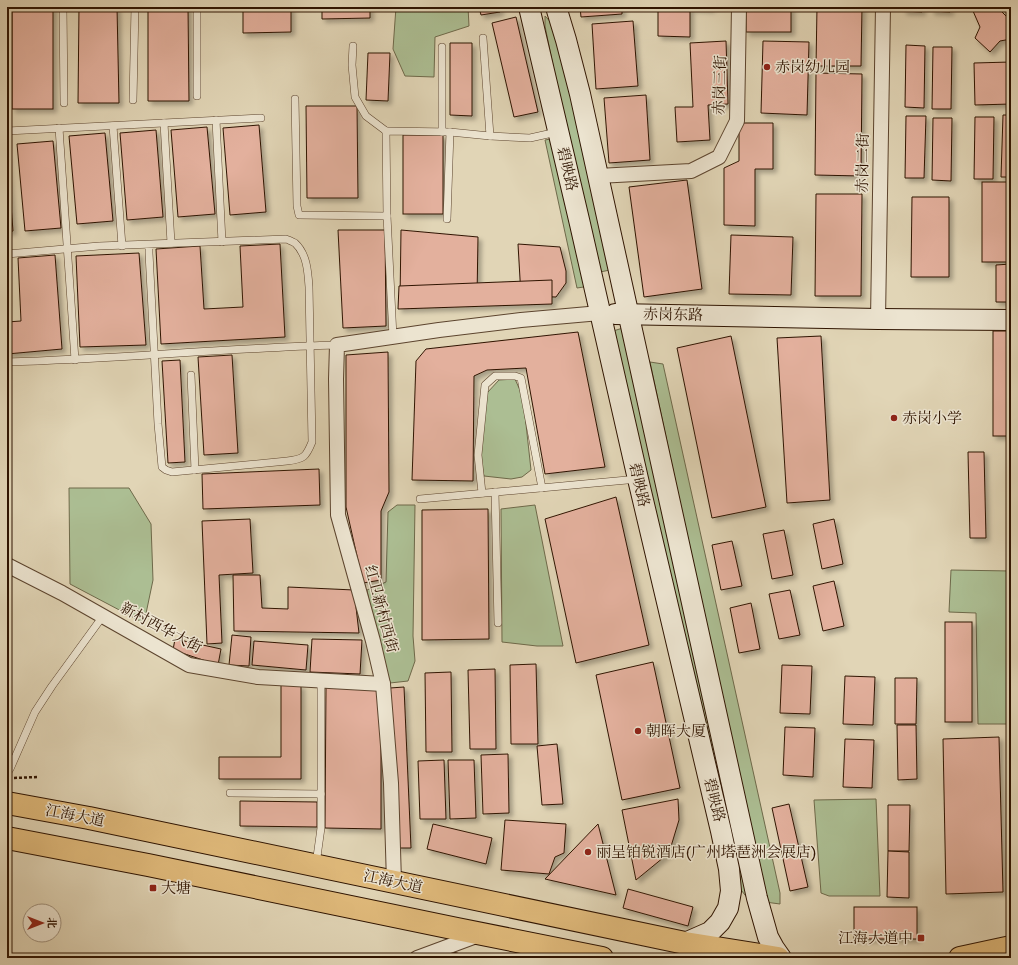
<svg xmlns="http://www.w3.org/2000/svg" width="1018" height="965" viewBox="0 0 1018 965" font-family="'IM FELL DW Pica','Noto Serif SC',serif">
<defs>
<filter id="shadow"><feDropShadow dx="3.5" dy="3.5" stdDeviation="2" flood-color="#0004"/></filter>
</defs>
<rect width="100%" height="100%" fill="#e1d5b6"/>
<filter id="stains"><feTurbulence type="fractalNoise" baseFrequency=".005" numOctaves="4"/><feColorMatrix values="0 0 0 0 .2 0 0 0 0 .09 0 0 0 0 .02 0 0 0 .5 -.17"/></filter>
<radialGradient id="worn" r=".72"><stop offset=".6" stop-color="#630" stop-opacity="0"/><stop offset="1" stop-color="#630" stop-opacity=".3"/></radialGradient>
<g fill="#acbe93" stroke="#6e694a">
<path d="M 396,7 L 468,7 L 469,26 L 435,37 L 434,77 L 405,76 L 393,49 Z"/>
<path d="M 545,16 L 558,30 L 615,269 L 595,273 L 545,26 Z"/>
<path d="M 556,138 L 590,286 L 577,288 L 545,140 Z"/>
<path d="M 626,327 L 756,909 L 734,881 L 610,332 Z"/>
<path d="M 650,362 L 663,364 L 780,893 L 780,904 L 765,902 Z"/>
<path d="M 515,379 L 523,397 L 531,470 L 522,477 L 511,479 L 484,476 L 480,457 L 487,393 L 499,380 Z"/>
<path d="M 69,488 L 129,488 L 151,524 L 153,580 L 144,623 L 70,584 Z"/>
<path d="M 397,505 L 415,505 L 413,636 L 415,661 L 408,681 L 390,683 L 381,667 L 367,590 L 386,582 L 388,512 Z"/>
<path d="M 535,505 L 563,646 L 537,646 L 502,642 L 501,509 Z"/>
<path d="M 951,570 L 1011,571 L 1011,724 L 978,724 L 976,613 L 949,612 Z"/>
<path d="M 876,799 L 880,896 L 829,896 L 821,893 L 814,800 Z"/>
</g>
<g fill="#e3b09d" stroke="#2f1401" filter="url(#shadow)">
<rect x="12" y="7" width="41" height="102"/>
<path d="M 79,7 L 117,7 L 119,103 L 78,103 Z"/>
<path d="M 148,7 L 188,7 L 189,101 L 148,101 Z"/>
<path d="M 243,7 L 291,7 L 291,32 L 243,33 Z"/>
<path d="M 322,7 L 370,7 L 370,18 L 322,19 Z"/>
<path d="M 479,7 L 500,7 L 500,12 L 481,15 Z"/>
<path d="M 580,7 L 622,7 L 622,14 L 581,17 Z"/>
<path d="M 670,7 L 711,7 L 711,9 L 690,8 L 690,37 L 658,36 L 658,10 L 670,10 Z"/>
<rect x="746" y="7" width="45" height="25"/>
<path d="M 817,7 L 862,7 L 861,66 L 816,66 Z"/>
<path d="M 903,7 L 922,7 L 922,12 L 903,11 Z"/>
<path d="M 931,7 L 950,7 L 950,12 L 931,11 Z"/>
<path d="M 979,7 L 997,7 L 1006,16 L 1011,16 L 1011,39 L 1000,41 L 990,52 L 975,38 L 980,27 L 973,11 Z"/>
<path d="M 516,17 L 538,112 L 514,117 L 492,23 Z"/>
<path d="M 633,21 L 638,86 L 596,89 L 592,24 Z"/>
<path d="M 726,41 L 728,104 L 708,105 L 710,140 L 677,142 L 675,107 L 693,107 L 690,43 Z"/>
<path d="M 763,41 L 809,42 L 807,115 L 761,113 Z"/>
<path d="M 450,43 L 472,43 L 472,116 L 450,115 Z"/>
<path d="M 906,45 L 925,46 L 924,108 L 905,107 Z"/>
<path d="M 933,47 L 952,47 L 951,109 L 932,109 Z"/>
<path d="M 368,53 L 390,53 L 388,101 L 366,100 Z"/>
<path d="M 1011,62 L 1011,104 L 975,105 L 974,63 Z"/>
<path d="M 816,73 L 862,74 L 861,176 L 815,175 Z"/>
<path d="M 646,95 L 650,160 L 609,163 L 604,98 Z"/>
<path d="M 306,106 L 357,106 L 358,198 L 307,198 Z"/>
<path d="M 1003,115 L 1011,115 L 1011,177 L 1001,177 Z"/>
<path d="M 906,116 L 926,116 L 924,178 L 905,178 Z"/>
<path d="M 975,117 L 994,117 L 993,179 L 974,179 Z"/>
<path d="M 933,118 L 952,118 L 951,181 L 932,180 Z"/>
<path d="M 739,123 L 773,123 L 773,169 L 755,169 L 755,226 L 724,225 L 724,168 L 739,161 Z"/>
<path d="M 259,125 L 266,212 L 230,215 L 223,128 Z"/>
<path d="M 207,127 L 215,214 L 178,217 L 171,130 Z"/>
<path d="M 156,130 L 163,217 L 127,220 L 120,133 Z"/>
<path d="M 105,133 L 113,221 L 77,224 L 69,136 Z"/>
<rect x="403" y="135" width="40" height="79"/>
<path d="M 53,141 L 61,228 L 25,231 L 17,144 Z"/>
<path d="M 7,155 L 13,231 L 7,232 Z"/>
<path d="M 687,180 L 702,289 L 644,297 L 629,187 Z"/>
<rect x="982" y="182" width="29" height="80"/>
<path d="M 816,194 L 862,194 L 861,296 L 815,296 Z"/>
<path d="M 912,197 L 949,197 L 949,277 L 911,277 Z"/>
<path d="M 338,230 L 385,230 L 386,326 L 343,328 Z"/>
<path d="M 401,230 L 478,237 L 477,298 L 400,301 Z"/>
<path d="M 731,235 L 793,237 L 791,295 L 729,294 Z"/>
<path d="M 280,244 L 285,337 L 161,344 L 156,249 L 200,246 L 204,309 L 243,307 L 240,246 Z"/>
<path d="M 518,244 L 560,247 L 566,271 L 566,283 L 556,297 L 521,296 Z"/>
<path d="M 139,253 L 146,345 L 80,347 L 76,256 Z"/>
<path d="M 55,255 L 62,349 L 7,354 L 7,322 L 21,321 L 18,258 Z"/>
<path d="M 1011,264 L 1011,302 L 996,302 L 996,265 Z"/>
<path d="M 552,280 L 552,304 L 398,309 L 399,286 Z"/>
<rect x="993" y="331" width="18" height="105"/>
<path d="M 578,332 L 605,467 L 545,474 L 526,368 L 487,370 L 474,376 L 473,481 L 412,480 L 416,361 L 426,349 Z"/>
<path d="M 731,336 L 766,507 L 712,518 L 677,348 Z"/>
<path d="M 821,336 L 830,500 L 787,503 L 777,338 Z"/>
<path d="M 388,352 L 389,492 L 381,511 L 381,580 L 363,583 L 346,507 L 346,355 Z"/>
<path d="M 232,355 L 238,453 L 204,455 L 198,357 Z"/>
<path d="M 180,360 L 185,462 L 168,463 L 162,361 Z"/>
<path d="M 968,452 L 984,452 L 986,538 L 970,538 Z"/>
<path d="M 319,469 L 320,505 L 203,509 L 202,474 Z"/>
<path d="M 616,497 L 649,645 L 576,663 L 545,519 Z"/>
<path d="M 488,509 L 489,639 L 422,640 L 422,510 Z"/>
<path d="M 250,519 L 253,573 L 219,575 L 222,643 L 207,644 L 202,521 Z"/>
<path d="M 834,519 L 843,564 L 822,569 L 813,524 Z"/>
<path d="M 784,530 L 793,575 L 772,579 L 763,534 Z"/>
<path d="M 732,541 L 742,586 L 721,590 L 712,545 Z"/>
<path d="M 233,575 L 260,575 L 262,608 L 288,609 L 288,587 L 354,590 L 359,633 L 234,631 Z"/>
<path d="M 834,581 L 844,626 L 823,631 L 813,586 Z"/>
<path d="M 790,590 L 800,635 L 779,639 L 769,594 Z"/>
<path d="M 751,603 L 760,649 L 739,653 L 730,608 Z"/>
<rect x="945" y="622" width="27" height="100"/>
<path d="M 232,635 L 251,637 L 249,666 L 229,665 Z"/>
<path d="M 175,639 L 221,649 L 218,665 L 173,650 Z"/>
<path d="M 312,639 L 362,640 L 360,674 L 310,672 Z"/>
<path d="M 254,641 L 308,645 L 306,670 L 252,665 Z"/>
<path d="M 653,662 L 680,788 L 622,800 L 596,675 Z"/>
<path d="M 536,664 L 538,744 L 511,744 L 510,665 Z"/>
<path d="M 782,665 L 812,666 L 810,714 L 780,713 Z"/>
<path d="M 495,669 L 496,749 L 470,749 L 468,670 Z"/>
<path d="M 451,672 L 452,752 L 426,752 L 425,673 Z"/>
<path d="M 845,676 L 875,677 L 873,725 L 843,724 Z"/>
<path d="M 895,678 L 917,678 L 916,724 L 895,724 Z"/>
<path d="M 281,685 L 301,685 L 301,779 L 219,779 L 219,757 L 281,757 Z"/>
<path d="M 326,687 L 381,687 L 381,829 L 325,828 Z"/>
<path d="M 404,687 L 411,848 L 397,848 L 390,688 Z"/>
<path d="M 897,725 L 916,725 L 917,779 L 898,780 Z"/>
<path d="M 785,727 L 815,728 L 813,777 L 783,775 Z"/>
<path d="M 999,737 L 1003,892 L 946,894 L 943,739 Z"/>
<path d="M 845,739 L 874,740 L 872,788 L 843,787 Z"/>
<path d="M 557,744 L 563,804 L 542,805 L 537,746 Z"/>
<path d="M 508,754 L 509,813 L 483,814 L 481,755 Z"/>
<path d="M 444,760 L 446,819 L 420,819 L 418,761 Z"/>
<path d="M 448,760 L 474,760 L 476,818 L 450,819 Z"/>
<path d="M 678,799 L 679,820 L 669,853 L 636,880 L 622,810 Z"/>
<path d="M 240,801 L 317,802 L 317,827 L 240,826 Z"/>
<path d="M 789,804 L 808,887 L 790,891 L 772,808 Z"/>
<path d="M 888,805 L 910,805 L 909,851 L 888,851 Z"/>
<path d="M 505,820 L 566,824 L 564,853 L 555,857 L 549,874 L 501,870 Z"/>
<path d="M 433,824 L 492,838 L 486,864 L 427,849 Z"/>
<path d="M 598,824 L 616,895 L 545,879 Z"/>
<path d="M 888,851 L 909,852 L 909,898 L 887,897 Z"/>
<path d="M 628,889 L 693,907 L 688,926 L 623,908 Z"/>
<rect x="854" y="907" width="63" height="32"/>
<path d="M 445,950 L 476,958 L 443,958 Z"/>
</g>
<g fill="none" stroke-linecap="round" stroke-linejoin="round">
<defs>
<g id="lane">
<path d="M 63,7 L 64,103"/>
<path d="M 483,38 L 490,136"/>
<path d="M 353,46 L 352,65 L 355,97 L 366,116 L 386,131"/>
<path d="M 442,47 L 442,132"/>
<path d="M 197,96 L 197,7"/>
<path d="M 295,99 L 297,206 L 299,215 L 387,216"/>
<path d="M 133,100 L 135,7"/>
<path d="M 216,120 L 222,242"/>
<path d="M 164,123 L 171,243"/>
<path d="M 113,126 L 122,246"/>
<path d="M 59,128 L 75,360"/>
<path d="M 7,131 L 261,118"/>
<path d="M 447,219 L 450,132"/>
<path d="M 7,254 L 99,246 L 286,239 C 289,240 293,242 295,243 C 307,254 308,272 309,287 L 312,442 C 306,457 304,459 287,461 L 172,472 L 166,470 L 162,467 L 158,424 L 149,253 L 149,245"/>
<path d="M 393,337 L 387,216 L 386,131 L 450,132 L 490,136 L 530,138 L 557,132"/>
<path d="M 7,362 C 117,359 227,348 337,345"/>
<path d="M 191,375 L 195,470"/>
<path d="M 495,492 L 498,623"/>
<path d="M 482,493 L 478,455 L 485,385 L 495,376 L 515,376 L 521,378 L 542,488"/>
<path d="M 420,499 L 638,479"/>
<path d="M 10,769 L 35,712 L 52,686 L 103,616"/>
<path d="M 230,793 L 321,794"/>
<path d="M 316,864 L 321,828 L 321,681"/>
</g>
<g id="street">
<path d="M 598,176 L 691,171 L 719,157 L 737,121 L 739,7"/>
<path d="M 878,319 L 883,7"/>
<path d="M 7,565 L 62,593 L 189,665 L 258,677 L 383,684"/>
<path d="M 394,882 L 391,783 L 383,684 L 373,641 L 338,515 L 336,379 L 337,345 L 439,330 L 521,320 L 600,313"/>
<path d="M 417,958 L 479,935"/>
</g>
<g id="secondary">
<path d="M 529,7 L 580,224 L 638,479 L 721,831 L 729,869 L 731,891 L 728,908 L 720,922 L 710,932 L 685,943"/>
<path d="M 556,7 L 566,40 L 580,94 L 757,898 L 768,937 L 774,948 L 781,958"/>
<path d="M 615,314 L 878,319 L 1011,320"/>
</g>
<g id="highway">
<path d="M 7,803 L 89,818 L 685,943 L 778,958"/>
<path d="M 7,838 L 148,865 L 457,929 L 602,958"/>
<path d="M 960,958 L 1011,947"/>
</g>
</defs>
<use href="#lane" stroke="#5c442e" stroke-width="8"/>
<use href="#street" stroke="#5c442e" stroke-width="16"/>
<use href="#secondary" stroke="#2f1401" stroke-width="22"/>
<use href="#highway" stroke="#2f1401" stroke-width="24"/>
<path stroke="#2f1401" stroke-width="2.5" stroke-dasharray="3 2" stroke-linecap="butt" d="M 14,778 L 37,777"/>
<use href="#lane" stroke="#ece4d0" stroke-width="7"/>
<use href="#street" stroke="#ece4d0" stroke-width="14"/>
<use href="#secondary" stroke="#ece4d0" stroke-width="20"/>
<use href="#highway" stroke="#e0ba7b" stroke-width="22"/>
</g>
<g fill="#8f2418" stroke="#ece4d0" stroke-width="1.5">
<circle cx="767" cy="67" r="4"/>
<circle cx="894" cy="418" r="4"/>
<circle cx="638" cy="731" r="4"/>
<circle cx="588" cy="852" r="4"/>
<rect x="149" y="884" width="8" height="8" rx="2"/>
<rect x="917" y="934" width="8" height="8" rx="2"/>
</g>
<g text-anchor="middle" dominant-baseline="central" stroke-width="3" stroke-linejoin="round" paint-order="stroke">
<g font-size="15" fill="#2f1401" stroke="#ece4d0" text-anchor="start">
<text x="775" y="67">赤岗幼儿园</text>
<text x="902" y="418">赤岗小学</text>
<text x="646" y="731">朝晖大厦</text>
<text x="596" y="852">丽呈铂锐酒店(广州塔琶洲会展店)</text>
<text x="161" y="888">大塘</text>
<text x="913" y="938" text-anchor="end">江海大道中</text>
</g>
<g font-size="15" fill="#2f1401" stroke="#ece4d0">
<text transform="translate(720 85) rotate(-88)">赤岗三街</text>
<text transform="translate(863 163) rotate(-89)">赤岗二街</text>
<text transform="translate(567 169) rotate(77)">碧映路</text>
<text transform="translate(673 315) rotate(1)">赤岗东路</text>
<text transform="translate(639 485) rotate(77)">碧映路</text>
<text transform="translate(381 609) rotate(75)">红卫新村西街</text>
<text transform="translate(161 628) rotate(28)">新村西华大街</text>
<text transform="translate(714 800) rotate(76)">碧映路</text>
<text transform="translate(75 816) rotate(11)">江海大道</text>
<text transform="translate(393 882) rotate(12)">江海大道</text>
</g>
</g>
<rect width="1018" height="965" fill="none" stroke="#e1d5b6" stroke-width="24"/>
<rect x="8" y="8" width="1002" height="949" fill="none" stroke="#2f1401" stroke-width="2"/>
<rect x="12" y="12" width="994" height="941" fill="none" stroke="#2f1401"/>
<g transform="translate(42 923) rotate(90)"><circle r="19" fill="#ece4d0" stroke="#a0917d"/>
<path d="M0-3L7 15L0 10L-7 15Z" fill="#8f2418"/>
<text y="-6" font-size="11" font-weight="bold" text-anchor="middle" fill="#2f1401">北</text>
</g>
<rect width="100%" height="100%" filter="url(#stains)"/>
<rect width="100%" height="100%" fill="url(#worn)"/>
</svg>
